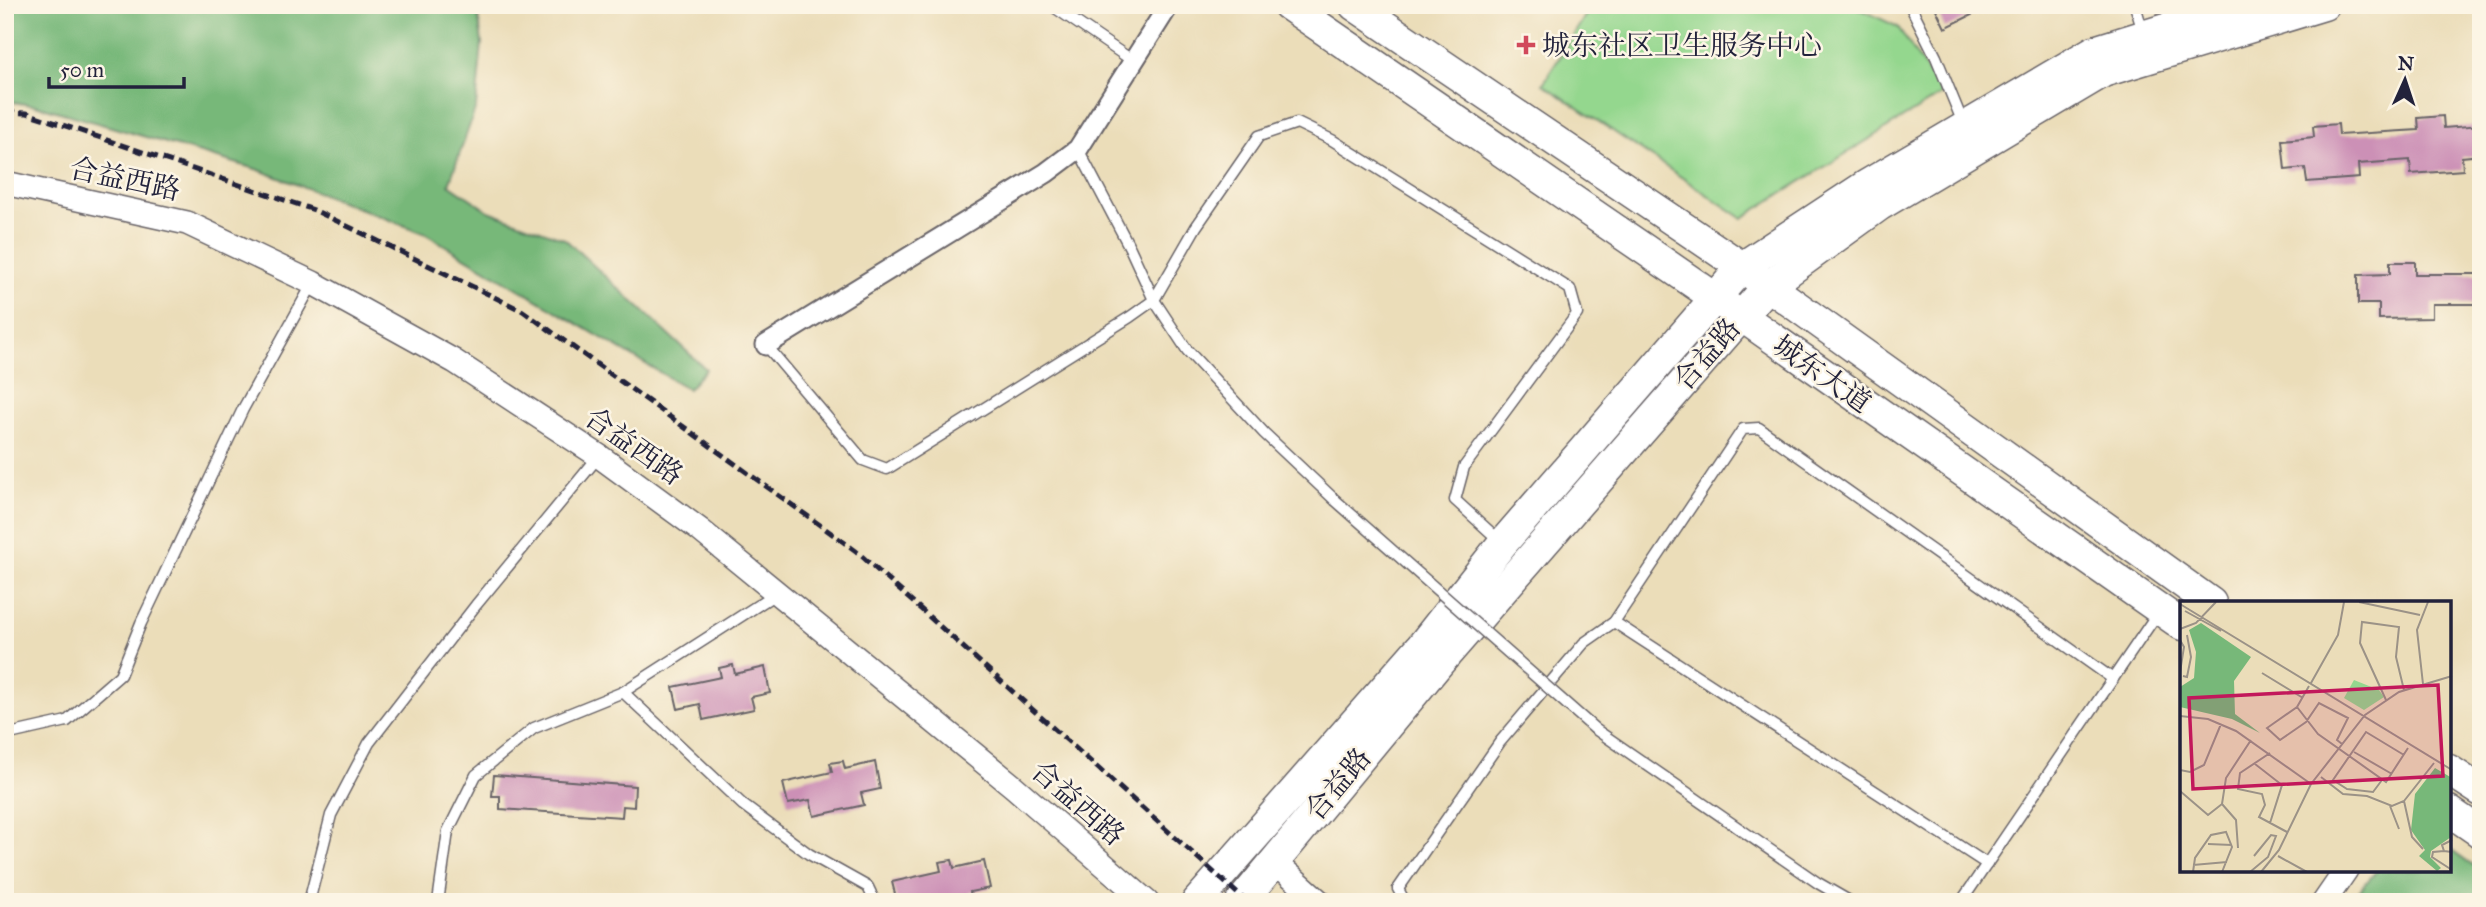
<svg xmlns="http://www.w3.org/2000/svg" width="2486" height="907" viewBox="0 0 2486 907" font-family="'IM FELL Great Primer','Noto Serif SC',serif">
<rect width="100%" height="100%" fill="#fcf5e5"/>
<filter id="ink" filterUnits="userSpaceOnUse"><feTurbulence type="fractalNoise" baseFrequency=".0143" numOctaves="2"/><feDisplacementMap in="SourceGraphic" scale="14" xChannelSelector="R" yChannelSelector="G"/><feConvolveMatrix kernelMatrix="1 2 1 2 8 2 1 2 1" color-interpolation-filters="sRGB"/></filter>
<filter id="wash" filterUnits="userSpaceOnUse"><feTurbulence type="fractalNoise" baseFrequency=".00686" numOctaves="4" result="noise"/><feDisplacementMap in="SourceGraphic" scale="28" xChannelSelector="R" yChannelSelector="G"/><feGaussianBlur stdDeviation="1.57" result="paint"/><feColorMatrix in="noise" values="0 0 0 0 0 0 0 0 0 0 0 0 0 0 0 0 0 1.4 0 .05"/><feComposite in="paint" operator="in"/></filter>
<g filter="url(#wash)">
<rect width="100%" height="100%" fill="#ebddb9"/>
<path fill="#94d78e" stroke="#5b7c64" stroke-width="2" d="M 1592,5 L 1852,5 L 1898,27 L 1942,94 L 1742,218 L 1543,84 Z"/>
<g fill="#77b879" stroke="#4c6d5a" stroke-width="2">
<path d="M 5,5 L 477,5 L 482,43 L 476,107 L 449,184 L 489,211 L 565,239 L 706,369 L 688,389 L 424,233 L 259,170 L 39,106 L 5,101 Z"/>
<path d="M 2449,848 L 2481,871 L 2481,902 L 2350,902 L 2377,870 L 2449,870 Z"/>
</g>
<g id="blocks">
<g fill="#cc90b6">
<path d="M 1934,5 L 1992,5 L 1945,28 Z"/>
<path d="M 2443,116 L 2444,128 L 2481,125 L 2481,155 L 2462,157 L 2463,170 L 2411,174 L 2410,160 L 2358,164 L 2359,178 L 2307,182 L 2305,168 L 2285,170 L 2282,140 L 2314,137 L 2313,126 L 2338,124 L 2339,135 L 2385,132 L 2419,130 L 2418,118 Z"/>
<path d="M 2390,262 L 2415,262 L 2415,274 L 2481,274 L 2481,304 L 2432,304 L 2432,318 L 2379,319 L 2379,304 L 2358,304 L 2358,275 L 2390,274 Z"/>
<path d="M 733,665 L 735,674 L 765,667 L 770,693 L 751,697 L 754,709 L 703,720 L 700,704 L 678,709 L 673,687 L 721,677 L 719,668 Z"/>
<path d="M 843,761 L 845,769 L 875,762 L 880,789 L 861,793 L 864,805 L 814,816 L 810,800 L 788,804 L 783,783 L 832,772 L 830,763 Z"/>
<path d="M 494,775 L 635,786 L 634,807 L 623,806 L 622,817 L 500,809 L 500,796 L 492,796 Z"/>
<path d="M 952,860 L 954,868 L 984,861 L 990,888 L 970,892 L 973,902 L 920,902 L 919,899 L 897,902 L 892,882 L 941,871 L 939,862 Z"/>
</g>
</g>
</g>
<g filter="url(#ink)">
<use href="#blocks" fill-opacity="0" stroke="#686367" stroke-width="2"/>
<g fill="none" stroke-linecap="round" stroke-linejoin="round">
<defs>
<g id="service">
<path d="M 1051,5 L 1133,61"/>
<path d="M 1910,5 L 1936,57 L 1963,123"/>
<path d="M 2135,5 L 2143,32"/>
<path d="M 1078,149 L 1130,248 L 1154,300 L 1187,350 L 1264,433 L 1335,500"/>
<path d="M 766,345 L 863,460 L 887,469 L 1130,317 L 1154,300 L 1196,227 L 1259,136 L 1297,123 L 1332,140 L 1570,289 L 1577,314 L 1464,467 L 1455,500 L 1500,541"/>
<path d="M 1614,622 L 1987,864"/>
<path d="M 623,692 L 743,805 L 809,854 L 868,887 L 875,902"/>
<path d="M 1595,729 L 1818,883 L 1851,902"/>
<path d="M 5,735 L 67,721 L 120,675 L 141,623 L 243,409 L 313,283"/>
<path d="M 309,902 L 331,815 L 369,743 L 476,605 L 599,456"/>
<path d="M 438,902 L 448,831 L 476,775 L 534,728 L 623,692 L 777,593"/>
<path d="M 1405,902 L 1398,889 L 1500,742 L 1584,643 L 1614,622 L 1743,429 L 1759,428 L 2113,679"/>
<path d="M 1961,902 L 2157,614"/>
</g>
<path id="minor" d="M 766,345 L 1046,173 L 1078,149 L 1169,5"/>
<g id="tertiary">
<path d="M 5,183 L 187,223 L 313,283 L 454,361 L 599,456 L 700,530 L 1013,786 L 1147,902"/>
<path d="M 1274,861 L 1320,902"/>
<path d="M 2324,902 L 2346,870"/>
</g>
<g id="primary">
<path d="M 1288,5 L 1714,297 L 2182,625"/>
<path d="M 1354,5 L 1742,267 L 2211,603"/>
<path d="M 2449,770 L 2481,791"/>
<path d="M 2449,811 L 2481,833"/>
<path d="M 1197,902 L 1420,648 L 1502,544 L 1742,267 L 1865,186 L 2094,51 L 2243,5"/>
<path d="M 1241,902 L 1439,663 L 1767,287 L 1880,205 L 2103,72 L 2324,5"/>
</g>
</defs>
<use href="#service" stroke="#686367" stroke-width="13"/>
<use href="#minor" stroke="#686367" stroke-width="23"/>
<use href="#tertiary" stroke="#686367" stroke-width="26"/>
<use href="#primary" stroke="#686367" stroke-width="33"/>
<use href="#service" stroke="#fff" stroke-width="10"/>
<use href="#minor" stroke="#fff" stroke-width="19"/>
<use href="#tertiary" stroke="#fff" stroke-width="23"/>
<use href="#primary" stroke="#fff" stroke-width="30"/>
<path stroke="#22223b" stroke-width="5" stroke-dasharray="10 5" stroke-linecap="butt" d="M 5,112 L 27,113 L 314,210 L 523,311 L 856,551 L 1247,902"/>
<defs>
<path id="service-bridge" d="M 1335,500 L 1595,729"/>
</defs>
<use href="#service-bridge" stroke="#686367" stroke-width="13" stroke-linecap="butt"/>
<use href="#service-bridge" stroke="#fff" stroke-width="10"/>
</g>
</g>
<path fill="#d1495b" stroke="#fcf5e5" stroke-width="2.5" d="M1522.5 34.5h7v7h7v7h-7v7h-7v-7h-7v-7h7z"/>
<g text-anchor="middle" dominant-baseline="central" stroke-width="5" stroke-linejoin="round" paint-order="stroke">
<g font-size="28" fill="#22223b" stroke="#fcf5e5" text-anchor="start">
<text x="1542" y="45">城东社区卫生服务中心</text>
</g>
<g font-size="28" fill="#22223b" stroke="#fcf5e5">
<text transform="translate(125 179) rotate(12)">合益西路</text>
<text transform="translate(1707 354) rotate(-49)">合益路</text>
<text transform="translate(1822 374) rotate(35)">城东大道</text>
<text transform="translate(634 446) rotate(35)">合益西路</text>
<text transform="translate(1338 784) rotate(-50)">合益路</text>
<text transform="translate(1078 803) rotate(41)">合益西路</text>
</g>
</g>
<g transform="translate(2180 601)">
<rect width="271" height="271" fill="#ebddb9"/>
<path d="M 174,79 L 199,89 L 204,96 L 184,109 L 164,97 Z" fill="#94d78e"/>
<path d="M 21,22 L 71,56 L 54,80 L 55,113 L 80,132 L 52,118 L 0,106 L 0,86 L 14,77 L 16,51 L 9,29 ZM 255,167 L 272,177 L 271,236 L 251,250 L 250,256 L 261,267 L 257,270 L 239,255 L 245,249 L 231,229 L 235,193 Z" fill="#77b879"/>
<path fill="none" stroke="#9b9287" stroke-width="2" d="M 179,1 L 240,14M 0,3 L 272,169M 5,10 L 41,30M 0,28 L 16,22 L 36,1M 0,39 L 4,46 L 0,71M 82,72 L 123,97M 3,75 L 7,76 L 11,56 L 7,34M 131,82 L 158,34 L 164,1M 243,83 L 237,29 L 248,1M 129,85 L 117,106 L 87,127 L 100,139 L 126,121 L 139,102 L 168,117 L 157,139 L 162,143M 206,99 L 180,42 L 182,21 L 219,26 L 216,56 L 224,89M 117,106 L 138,133 L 206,181 L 228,147M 0,115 L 28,118 L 56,130 L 131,183M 174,151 L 212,173M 90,152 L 60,172 L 58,188 L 82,193 L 85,204 L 79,216 L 107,231M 75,163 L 102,184 L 90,222M 0,169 L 10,171 L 24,164 L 41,123M 141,176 L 163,193 L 187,195 L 212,205 L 224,200 L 254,162M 202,179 L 193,191 L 167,188 L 153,179 L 186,131 L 224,154M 0,190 L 28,214 L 42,203 L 46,177 L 71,139M 224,200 L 232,236 L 243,248M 42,203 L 56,219 L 58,247M 210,205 L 219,228M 272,239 L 262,244 L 264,250 L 272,251M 28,243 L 52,244M 264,250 L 253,251 L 252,256 L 272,269M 98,255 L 127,271M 13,264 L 47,261M 13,271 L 15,257 L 31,234 L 46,231 L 52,246 L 42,271M 70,271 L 88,256 L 96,235 L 91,234 L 74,255M 81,271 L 99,249 L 131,183 L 185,114 L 219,91 L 272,75"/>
<path fill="#c2185b" fill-opacity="0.15" stroke="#c2185b" stroke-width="3.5" d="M 258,84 L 263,175 L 13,188 L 9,97 Z"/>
<rect width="271" height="271" fill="none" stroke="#22223b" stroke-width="3.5"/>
</g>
<rect width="2486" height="907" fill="none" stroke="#fcf5e5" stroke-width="28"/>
<g transform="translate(2405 80) rotate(3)" stroke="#fcf5e5" stroke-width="5" paint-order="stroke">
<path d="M0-5L12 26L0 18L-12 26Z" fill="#22223b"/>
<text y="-10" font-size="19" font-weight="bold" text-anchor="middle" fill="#22223b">N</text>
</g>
<path d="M49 77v10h135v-10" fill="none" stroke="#22223b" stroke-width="3.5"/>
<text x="60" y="77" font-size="21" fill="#22223b" stroke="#fcf5e5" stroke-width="5" paint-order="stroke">50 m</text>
</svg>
